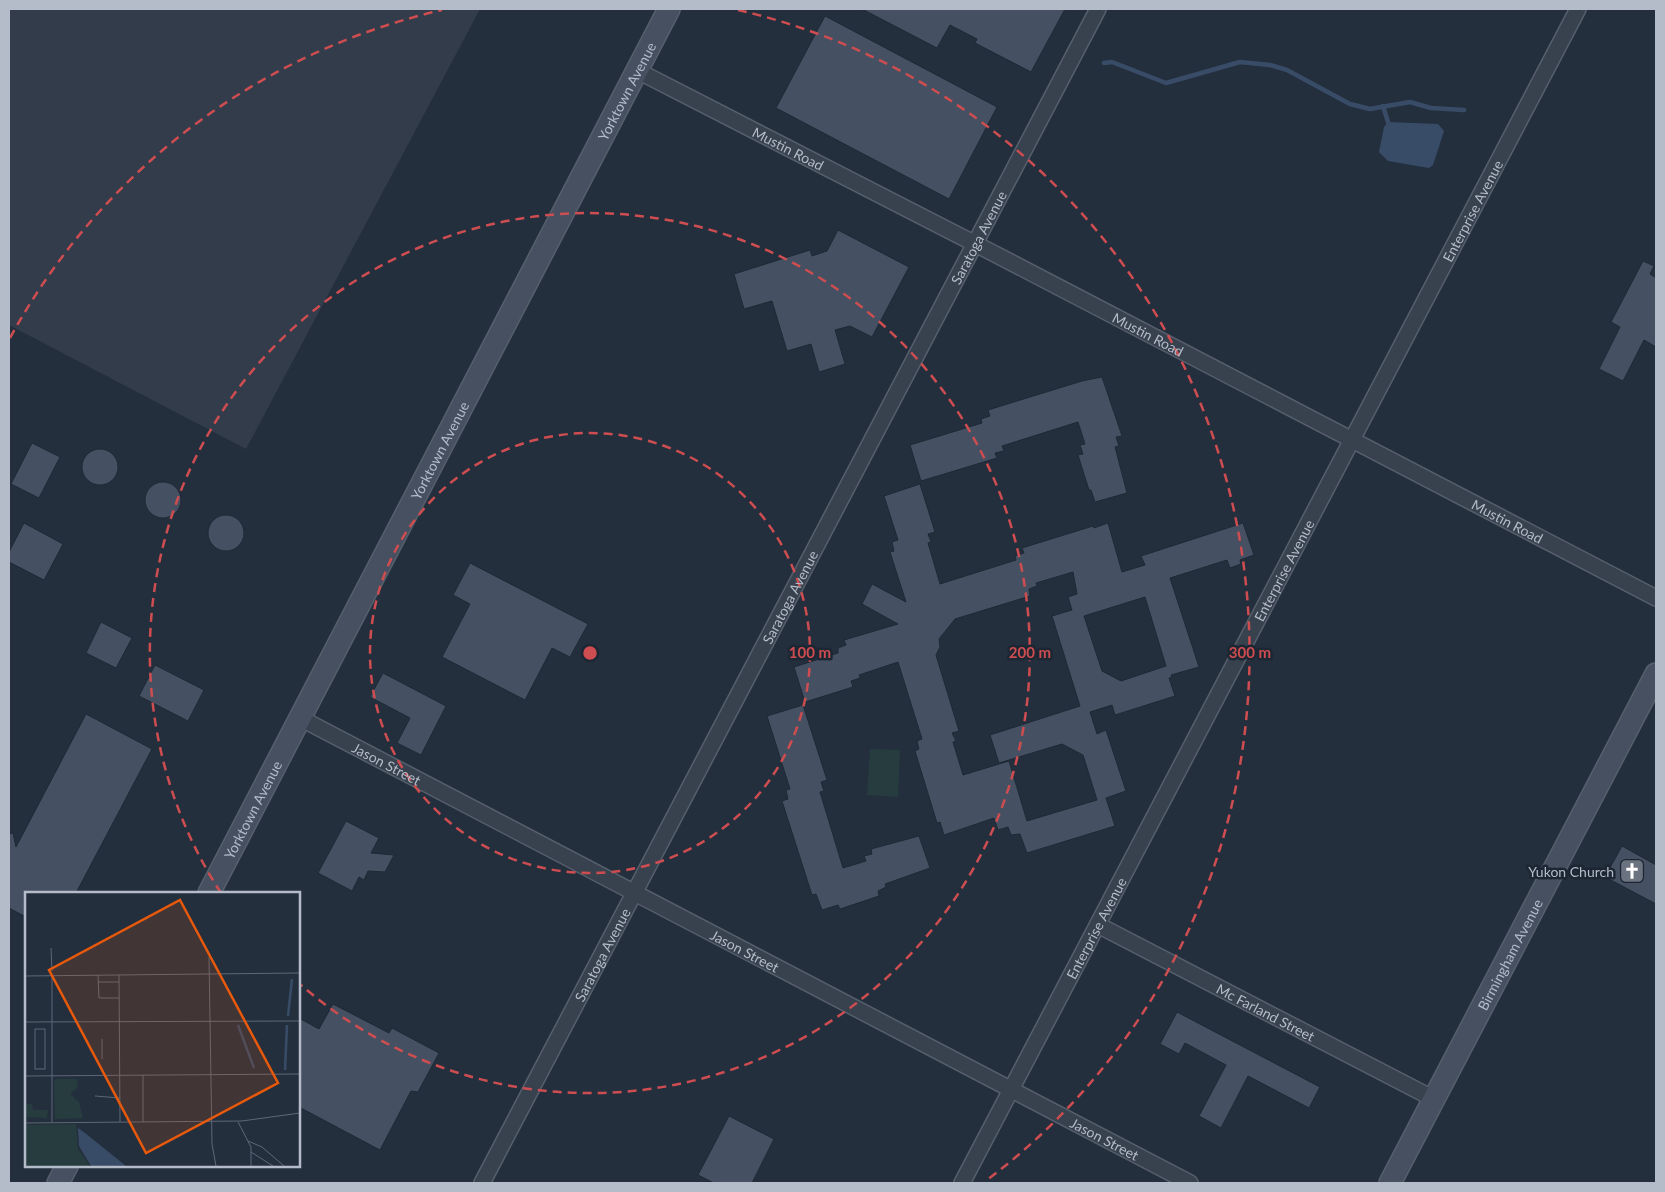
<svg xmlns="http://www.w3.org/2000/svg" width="1665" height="1192" viewBox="0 0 1665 1192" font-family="Lato,sans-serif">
<rect width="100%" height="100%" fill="#242f3e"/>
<path fill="#323c4b" d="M 9,9 L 480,9 L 246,449 L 9,325 Z"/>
<path fill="#263c3f" d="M 870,749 L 900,750 L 898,797 L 867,795 Z"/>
<path fill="#394c67" d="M 1388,122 L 1438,124 L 1444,131 L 1433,165 L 1429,168 L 1388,161 L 1379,152 L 1384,127 Z"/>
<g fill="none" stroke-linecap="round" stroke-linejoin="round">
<g stroke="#394c67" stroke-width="4.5">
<path d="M 1104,63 L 1112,62 L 1166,83 L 1240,62 L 1270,65 L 1287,70 L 1350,104 L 1370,109 L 1410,102 L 1431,108 L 1464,110"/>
<path d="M 1383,106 L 1388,122"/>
</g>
</g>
<g fill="#455162" stroke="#1f2835" fill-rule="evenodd">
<path d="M 862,9 L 1065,9 L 1031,72 L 975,43 L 977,39 L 950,25 L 937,48 Z"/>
<path d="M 825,16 L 997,107 L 949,199 L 776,108 Z"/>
<path d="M 838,230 L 909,267 L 872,337 L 850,326 L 835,330 L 845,364 L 819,372 L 811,344 L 787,351 L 772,301 L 744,309 L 734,274 L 810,250 L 812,256 L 827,251 Z"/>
<path d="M 1643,261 L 1654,266 L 1650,274 L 1656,278 L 1656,347 L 1644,340 L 1623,381 L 1599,369 L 1620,327 L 1611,322 Z"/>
<path d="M 1102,377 L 1122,436 L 1116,437 L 1119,446 L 1115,447 L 1127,493 L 1095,502 L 1091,490 L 1089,490 L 1078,455 L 1083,454 L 1080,445 L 1085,444 L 1078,422 L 1002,446 L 1004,451 L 995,453 L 997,458 L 921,481 L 910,445 L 982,423 L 981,419 L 990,416 L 988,410 L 1082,381 Z"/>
<path d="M 32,443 L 60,457 L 39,498 L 11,484 Z"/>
<circle cx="100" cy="467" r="18"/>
<circle cx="163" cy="500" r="18"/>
<path d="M 920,484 L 935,532 L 928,534 L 931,542 L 928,543 L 940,584 L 1016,560 L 1015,556 L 1024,553 L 1022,548 L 1093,526 L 1094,528 L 1108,523 L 1122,572 L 1145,565 L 1141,556 L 1243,523 L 1254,555 L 1240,560 L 1241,564 L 1230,568 L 1227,560 L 1170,578 L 1199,667 L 1171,675 L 1172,677 L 1169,678 L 1175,696 L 1115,715 L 1112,705 L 1090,712 L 1097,734 L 1106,730 L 1126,791 L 1106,798 L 1115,826 L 1027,853 L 1020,834 L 1011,835 L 1008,827 L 998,830 L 994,818 L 944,835 L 940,822 L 937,823 L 915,751 L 919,749 L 917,741 L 922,739 L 898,662 L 859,675 L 860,678 L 851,681 L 853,687 L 805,702 L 794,667 L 838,653 L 838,648 L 846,645 L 844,640 L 898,624 L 862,604 L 872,584 L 906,602 L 890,552 L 894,551 L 892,542 L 898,540 L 884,496 ZM 1073,572 L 1077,594 L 1068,597 L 1072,610 L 1052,616 L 1080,706 L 990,735 L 999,763 L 1062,744 L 1083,755 L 1097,800 L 1027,821 L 1009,761 L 963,775 L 953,742 L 956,741 L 952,733 L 959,731 L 936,655 L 940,647 L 939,639 L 955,619 L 1030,596 L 1029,589 L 1037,586 L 1036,583 ZM 1145,597 L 1166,666 L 1121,681 L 1102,671 L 1084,616 Z"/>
<circle cx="226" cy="533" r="18"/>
<path d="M 24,523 L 63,544 L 44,580 L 9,562 L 9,552 Z"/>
<path d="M 470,563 L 588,624 L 570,657 L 552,648 L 525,700 L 442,657 L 470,604 L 453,595 Z"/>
<path d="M 101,622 L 132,638 L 116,668 L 86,653 Z"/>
<path d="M 155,665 L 204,690 L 188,721 L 139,696 Z"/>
<path d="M 383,673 L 446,706 L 421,755 L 397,743 L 410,718 L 370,697 Z"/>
<path d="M 803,705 L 827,780 L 821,782 L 824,791 L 820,792 L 843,868 L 866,861 L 864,856 L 872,854 L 871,849 L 919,836 L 930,868 L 885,884 L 886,887 L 878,891 L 879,896 L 840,909 L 838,905 L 822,910 L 816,894 L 812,895 L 782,801 L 788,799 L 786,790 L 790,789 L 767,716 Z"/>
<path d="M 86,714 L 152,749 L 76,893 L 26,893 L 26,917 L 9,908 L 9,834 L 13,833 L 16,847 Z"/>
<path d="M 346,821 L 379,838 L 371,853 L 394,855 L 385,872 L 368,871 L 364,880 L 359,877 L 352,891 L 318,873 Z"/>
<path d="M 1622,846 L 1656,865 L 1656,904 L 1605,877 Z"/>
<path d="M 333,1004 L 389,1033 L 392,1028 L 439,1053 L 418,1092 L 411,1091 L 380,1150 L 299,1107 L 299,1018 L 319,1029 Z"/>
<path d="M 1177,1012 L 1320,1087 L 1309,1108 L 1248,1076 L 1221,1128 L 1199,1116 L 1226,1065 L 1185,1043 L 1179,1054 L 1160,1044 Z"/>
<path d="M 729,1116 L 774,1139 L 752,1183 L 714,1183 L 698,1175 Z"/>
</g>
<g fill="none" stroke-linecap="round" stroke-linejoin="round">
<defs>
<g id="minor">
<path id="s1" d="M 638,71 L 993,253 L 1656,598"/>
<path id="s2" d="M 300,718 L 1190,1183"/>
<path id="s3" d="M 1098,925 L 1434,1099"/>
<path id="s4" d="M 482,1183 L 1098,9"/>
<path id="s5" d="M 962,1183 L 1578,9"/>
</g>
<g id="secondary">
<path id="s6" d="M 209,893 L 669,9"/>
<path d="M 58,1183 L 67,1166"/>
<path id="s7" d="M 1390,1183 L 1656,674"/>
</g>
</defs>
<use href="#minor" stroke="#565f6c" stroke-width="18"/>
<use href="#secondary" stroke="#565f6c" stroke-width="24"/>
<use href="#minor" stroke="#38414e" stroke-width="15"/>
<use href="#secondary" stroke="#465061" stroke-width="21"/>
</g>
<g fill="none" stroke="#ce4d50" stroke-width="2.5" stroke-dasharray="9 6">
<circle cx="590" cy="653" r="220"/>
<path d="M221 893A440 440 0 1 1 301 985"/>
<path d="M10 338A660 660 0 0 1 442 10M738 10A660 660 0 0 1 987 1180"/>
</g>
<defs>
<symbol id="church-square" viewBox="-11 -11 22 22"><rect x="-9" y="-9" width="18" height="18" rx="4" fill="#6b7280" stroke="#1d2633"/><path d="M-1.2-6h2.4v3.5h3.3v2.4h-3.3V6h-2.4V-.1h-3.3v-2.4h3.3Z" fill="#fff"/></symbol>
</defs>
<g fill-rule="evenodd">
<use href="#church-square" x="1618" y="857" width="28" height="28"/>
</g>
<g text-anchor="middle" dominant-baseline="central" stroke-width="5" stroke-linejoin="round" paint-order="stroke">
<g font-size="14" fill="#b4bcc9" stroke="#1d2633">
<text stroke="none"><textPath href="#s6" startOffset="904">Yorktown Avenue</textPath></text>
<text stroke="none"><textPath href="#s1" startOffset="169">Mustin Road</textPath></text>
<text stroke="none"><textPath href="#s5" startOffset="1098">Enterprise Avenue</textPath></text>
<text stroke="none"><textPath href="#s4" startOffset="1068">Saratoga Avenue</textPath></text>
<text stroke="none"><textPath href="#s1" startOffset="574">Mustin Road</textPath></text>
<text stroke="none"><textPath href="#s6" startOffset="499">Yorktown Avenue</textPath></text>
<text stroke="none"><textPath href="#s1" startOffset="979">Mustin Road</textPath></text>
<text stroke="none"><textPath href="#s5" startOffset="692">Enterprise Avenue</textPath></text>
<text stroke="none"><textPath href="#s4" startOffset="662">Saratoga Avenue</textPath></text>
<text stroke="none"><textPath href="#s2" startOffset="98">Jason Street</textPath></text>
<text stroke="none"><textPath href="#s6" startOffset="94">Yorktown Avenue</textPath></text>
<text stroke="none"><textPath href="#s5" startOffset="288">Enterprise Avenue</textPath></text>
<text stroke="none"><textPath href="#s2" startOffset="502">Jason Street</textPath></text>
<text stroke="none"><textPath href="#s4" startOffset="258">Saratoga Avenue</textPath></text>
<text stroke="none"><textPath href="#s7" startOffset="258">Birmingham Avenue</textPath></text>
<text stroke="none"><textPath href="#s3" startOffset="189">Mc Farland Street</textPath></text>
<text stroke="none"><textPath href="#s2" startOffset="908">Jason Street</textPath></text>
</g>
<g font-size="14" fill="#b4bcc9" stroke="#1d2633" text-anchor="end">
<text x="1614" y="871">Yukon Church</text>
</g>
</g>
<g transform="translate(25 892)">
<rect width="275" height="275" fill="#242f3e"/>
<path d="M 32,187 L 52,187 L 53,195 L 45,202 L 54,210 L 58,226 L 30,227 L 29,189 ZM 0,212 L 7,212 L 8,218 L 23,218 L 22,226 L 0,225 ZM 51,232 L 53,257 L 65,274 L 0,274 L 0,233 Z" fill="#263c3f"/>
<path d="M 53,236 L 60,241 L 101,274 L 66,274 L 54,254 Z" fill="#394c67"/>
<path fill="none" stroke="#394c67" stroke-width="2.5" d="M 263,124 L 267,87M 213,133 L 229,176M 260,178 L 262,133"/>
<path fill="none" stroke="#5e6776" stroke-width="1" d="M 26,56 L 27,79M 184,65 L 187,252 L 191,274M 73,83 L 74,106 L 94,106M 94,83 L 95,230M 0,84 L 275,81M 27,84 L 27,231M 73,90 L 94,90M 0,130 L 275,129M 10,137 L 20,137 L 20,177 L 10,177 ZM 77,167 L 77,147M 118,183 L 118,230M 0,184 L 275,182M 70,204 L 95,206M 213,230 L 226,255 L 226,274M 0,231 L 217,229 L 275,221M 223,249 L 237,255 L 259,274M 226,260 L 248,274"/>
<path fill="#e8590c" fill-opacity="0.15" stroke="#e8590c" stroke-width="2.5" d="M 155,8 L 253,191 L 121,261 L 24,78 Z"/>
<rect width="275" height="275" fill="none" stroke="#b4bcc9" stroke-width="2.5"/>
</g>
<circle cx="590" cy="653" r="8" fill="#ce4d50" stroke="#1d2633" stroke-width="2.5"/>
<g font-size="15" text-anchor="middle" font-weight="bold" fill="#ce4d50" stroke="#1d2633" stroke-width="5" stroke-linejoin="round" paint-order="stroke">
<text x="810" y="658">100 m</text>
<text x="1030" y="658">200 m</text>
<text x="1250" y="658">300 m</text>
</g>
<rect width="1665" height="1192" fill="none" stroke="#b4bcc9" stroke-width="20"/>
</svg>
